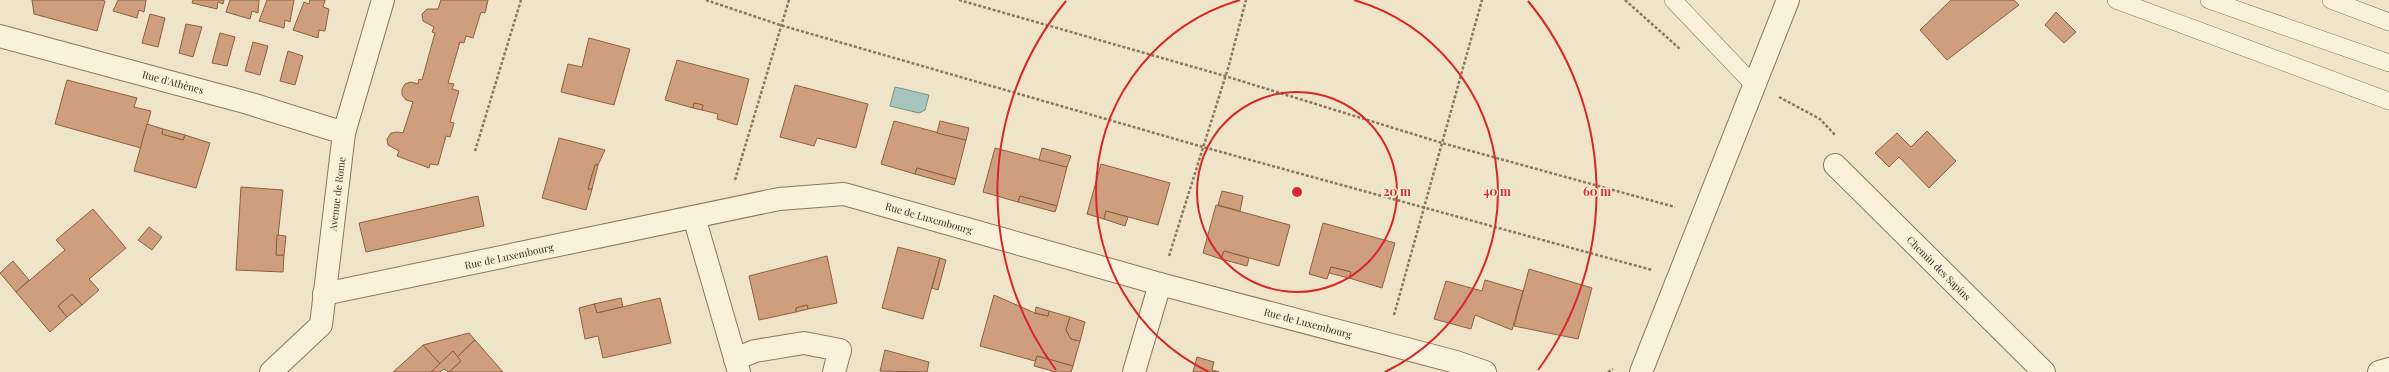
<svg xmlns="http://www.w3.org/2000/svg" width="2389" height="372" viewBox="0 0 2389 372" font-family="'Playfair Display',serif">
<rect width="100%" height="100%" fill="#f0e4c8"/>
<path fill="#a9c4bc" stroke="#6f938a" d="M 895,87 L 929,95 L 925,110 L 919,113 L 890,106 Z"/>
<g fill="#cf9f7d" stroke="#8d5f41">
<path d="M 32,0 L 101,0 L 105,1 L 97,31 L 34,14 Z"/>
<path d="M 118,0 L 146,0 L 144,12 L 139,10 L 137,18 L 113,11 Z"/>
<path d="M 193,0 L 224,0 L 223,4 L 218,2 L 217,9 L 192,3 Z"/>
<path d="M 230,0 L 259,0 L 258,13 L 252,11 L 250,19 L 226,12 Z"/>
<path d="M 267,0 L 294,0 L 290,22 L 285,20 L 284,28 L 259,21 Z"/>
<path d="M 310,0 L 325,0 L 323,7 L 329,9 L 325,31 L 319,30 L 318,38 L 293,30 L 304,2 L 309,4 Z"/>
<path d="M 441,0 L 488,0 L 485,13 L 481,12 L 473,38 L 466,36 L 464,43 L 460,42 L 448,83 L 454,84 L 452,89 L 459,91 L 450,122 L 454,123 L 450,137 L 446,136 L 438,165 L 430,164 L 429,168 L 397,156 L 399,151 L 388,145 L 387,139 L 391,133 L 397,132 L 403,133 L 413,102 L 406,100 L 402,95 L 402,89 L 405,84 L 411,82 L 418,84 L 419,79 L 422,80 L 435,33 L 432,32 L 434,27 L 423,21 L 422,14 L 427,9 L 438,9 Z"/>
<path d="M 1951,0 L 2014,0 L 2019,5 L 1947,60 L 1920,30 Z"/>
<path d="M 2056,12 L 2076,32 L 2064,43 L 2045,25 Z"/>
<path d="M 150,14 L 165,18 L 158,47 L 142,43 Z"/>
<path d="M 186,24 L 202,27 L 193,57 L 179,53 Z"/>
<path d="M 220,33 L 235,37 L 227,66 L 212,63 Z"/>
<path d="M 589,38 L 630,49 L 614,105 L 561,92 L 568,64 L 582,67 Z"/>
<path d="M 253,42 L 268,46 L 260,75 L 245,71 Z"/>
<path d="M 288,51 L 303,56 L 295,85 L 280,81 Z"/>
<path d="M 677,60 L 749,79 L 737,125 L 717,119 L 718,114 L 702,110 L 703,105 L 694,103 L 693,108 L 665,100 Z"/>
<path d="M 67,80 L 137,98 L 134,107 L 151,111 L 141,148 L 55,124 Z"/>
<path d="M 795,85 L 868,104 L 856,148 L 817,138 L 814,146 L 780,137 Z"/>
<path d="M 694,103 L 703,105 L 702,110 L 693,108 Z"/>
<path d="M 894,121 L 966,140 L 956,179 L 917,168 L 915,174 L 881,164 Z"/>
<path d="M 940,121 L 969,128 L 966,140 L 937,133 Z"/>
<path d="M 147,124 L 163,129 L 162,134 L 183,140 L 185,135 L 210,143 L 196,188 L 134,171 Z"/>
<path d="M 163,129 L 185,135 L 183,140 L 162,134 Z"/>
<path d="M 1927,131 L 1956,161 L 1929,188 L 1899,157 L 1889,167 L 1875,153 L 1897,133 L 1911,147 Z"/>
<path d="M 559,138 L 605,150 L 598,165 L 595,165 L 588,189 L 592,189 L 586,210 L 542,198 Z"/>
<path d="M 995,148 L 1067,167 L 1057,206 L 1020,196 L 1018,202 L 983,192 Z"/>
<path d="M 1042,148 L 1071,156 L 1067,167 L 1039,160 Z"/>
<path d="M 1101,164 L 1170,183 L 1158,225 L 1106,211 L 1104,219 L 1087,214 Z"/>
<path d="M 595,165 L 598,165 L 592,189 L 588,189 Z"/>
<path d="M 917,168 L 956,179 L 954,185 L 915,174 Z"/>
<path d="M 241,187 L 283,190 L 276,255 L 284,255 L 283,272 L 236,270 Z"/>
<path d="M 1222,191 L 1243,196 L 1240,211 L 1218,205 Z"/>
<path d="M 478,196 L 484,226 L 366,252 L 359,223 Z"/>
<path d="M 1020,196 L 1057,206 L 1055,212 L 1018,202 Z"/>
<path d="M 1216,205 L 1290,225 L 1279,266 L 1224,251 L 1221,259 L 1203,253 Z"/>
<path d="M 93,209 L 126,248 L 89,279 L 99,290 L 82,305 L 72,294 L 58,306 L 67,317 L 50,332 L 16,292 L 65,250 L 56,240 Z"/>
<path d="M 1106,211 L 1128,217 L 1125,226 L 1104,219 Z"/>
<path d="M 1323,223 L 1395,243 L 1382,288 L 1349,278 L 1351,272 L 1331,267 L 1327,279 L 1309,274 Z"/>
<path d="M 149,227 L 162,237 L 152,250 L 138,240 Z"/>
<path d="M 277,235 L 286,236 L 284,255 L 276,255 Z"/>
<path d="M 898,247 L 940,258 L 923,319 L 882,308 Z"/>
<path d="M 1224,251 L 1249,258 L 1247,266 L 1221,259 Z"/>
<path d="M 827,256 L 837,303 L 808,309 L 807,305 L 796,308 L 796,312 L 759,320 L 749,276 Z"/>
<path d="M 940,258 L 946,260 L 938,290 L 932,288 Z"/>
<path d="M 13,261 L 29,280 L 16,292 L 0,273 Z"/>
<path d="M 1331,267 L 1351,272 L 1349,278 L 1329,273 Z"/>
<path d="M 1529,269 L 1592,288 L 1578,339 L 1514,326 Z"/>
<path d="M 1485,280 L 1523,291 L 1512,330 L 1475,315 L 1471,329 L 1434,319 L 1446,281 L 1482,291 Z"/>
<path d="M 72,294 L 82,305 L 67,317 L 58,306 Z"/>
<path d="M 994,295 L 1035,313 L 1048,316 L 1049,311 L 1070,317 L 1066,330 L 1071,339 L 1080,341 L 1073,366 L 1037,356 L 1035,361 L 980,346 Z"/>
<path d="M 621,298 L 623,307 L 597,313 L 594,304 Z"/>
<path d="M 660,298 L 671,343 L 603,358 L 598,336 L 585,339 L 579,308 L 594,304 L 597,313 Z"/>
<path d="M 807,305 L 808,309 L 796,312 L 796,308 Z"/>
<path d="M 1036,307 L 1049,311 L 1048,316 L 1035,313 Z"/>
<path d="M 1070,317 L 1085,322 L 1080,341 L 1071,339 L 1066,330 Z"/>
<path d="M 469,333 L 475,340 L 457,357 L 453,351 L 440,364 L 423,345 Z"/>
<path d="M 475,340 L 503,372 L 449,372 L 461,361 L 457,357 Z"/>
<path d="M 423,345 L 440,364 L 431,372 L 393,372 Z"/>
<path d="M 885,350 L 929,362 L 927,372 L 880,371 Z"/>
<path d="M 453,351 L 461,361 L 449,372 L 444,369 L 440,372 L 431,372 Z"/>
<path d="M 1037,356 L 1073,366 L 1071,372 L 1056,372 L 1034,366 Z"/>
<path d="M 1197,357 L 1214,362 L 1212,370 L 1219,372 L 1193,372 Z"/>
</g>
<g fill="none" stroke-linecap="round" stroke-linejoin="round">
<defs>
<g id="lane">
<path d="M 1673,0 L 1755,86"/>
<path d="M 2116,0 L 2389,101"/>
<path d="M 2209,0 L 2389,63"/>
<path d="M 2331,0 L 2389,22"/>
</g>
<g id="street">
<path d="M 0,36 L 248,103 L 344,133"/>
<path d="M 1835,165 L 2044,372"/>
<path d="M 694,217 L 739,372"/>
<path d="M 324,294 L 779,199 L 844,194 L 1160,284 L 1456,362 L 1485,372"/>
<path d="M 735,359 L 755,351 L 804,343 L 840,350 L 834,372"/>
<path d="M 271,372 L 321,325 L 344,133 L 383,0"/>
<path d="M 1134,372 L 1160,284"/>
<path d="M 1641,372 L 1788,0"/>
<path d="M 2379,372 L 2389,369"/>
</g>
</defs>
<use href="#lane" stroke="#8d765c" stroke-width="18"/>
<use href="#street" stroke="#8d765c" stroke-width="24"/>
<g stroke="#8d765c" stroke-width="2.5" stroke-dasharray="3 2" stroke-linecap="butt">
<path d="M 706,0 L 780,25 L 1203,147 L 1652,270"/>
<path d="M 959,0 L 1225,76 L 1442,143 L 1675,207"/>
<path d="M 1625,0 L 1680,49"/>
<path d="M 1779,97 L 1820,119 L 1836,136"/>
<path d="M 475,151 L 521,0"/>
<path d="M 735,180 L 789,0"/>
<path d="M 1169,256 L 1229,65 L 1246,0"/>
<path d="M 1394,315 L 1482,0"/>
<path d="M 1608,372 L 1613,369"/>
</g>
<use href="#lane" stroke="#faf1dc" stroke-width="17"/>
<use href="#street" stroke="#faf1dc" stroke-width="22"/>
</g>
<g fill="none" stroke="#d62828" stroke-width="2">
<circle cx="1297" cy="192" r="100"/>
<path d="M1209 372A200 200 0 0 1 1240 0M1354 0A200 200 0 0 1 1385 372"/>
<path d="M1056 370A300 300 0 0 1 1066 1M1528 1A300 300 0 0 1 1538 370"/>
</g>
<g text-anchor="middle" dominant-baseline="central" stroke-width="3" stroke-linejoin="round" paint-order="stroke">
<g font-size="10" fill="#3d2e20" stroke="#f7eed8">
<text transform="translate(173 82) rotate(15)">Rue d'Athènes</text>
<text transform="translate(337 194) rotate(-83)">Avenue de Rome</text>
<text transform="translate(929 218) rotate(16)">Rue de Luxembourg</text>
<text transform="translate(509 256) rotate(-12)">Rue de Luxembourg</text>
<text transform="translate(1939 268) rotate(45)">Chemin des Sapins</text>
<text transform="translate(1308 323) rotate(15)">Rue de Luxembourg</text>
</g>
</g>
<circle cx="1297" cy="192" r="6" fill="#d62828" stroke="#f7eed8" stroke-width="2"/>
<g font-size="12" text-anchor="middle" font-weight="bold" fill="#d62828" stroke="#f7eed8" stroke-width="3" stroke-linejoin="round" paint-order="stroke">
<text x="1397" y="196">20 m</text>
<text x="1497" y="196">40 m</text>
<text x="1597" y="196">60 m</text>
</g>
</svg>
